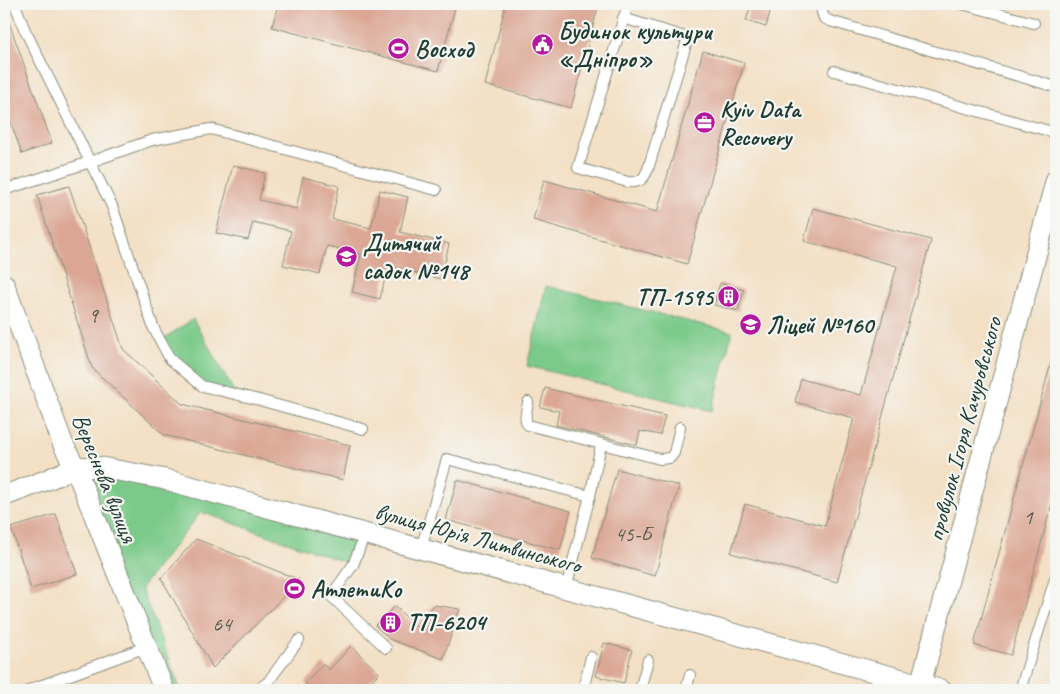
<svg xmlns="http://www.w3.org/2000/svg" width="1060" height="694" viewBox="0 0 1060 694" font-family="Caveat,sans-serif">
<rect width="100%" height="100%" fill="#f6f6f2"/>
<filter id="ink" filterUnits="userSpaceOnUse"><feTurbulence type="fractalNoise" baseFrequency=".02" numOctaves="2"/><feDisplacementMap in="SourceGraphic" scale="10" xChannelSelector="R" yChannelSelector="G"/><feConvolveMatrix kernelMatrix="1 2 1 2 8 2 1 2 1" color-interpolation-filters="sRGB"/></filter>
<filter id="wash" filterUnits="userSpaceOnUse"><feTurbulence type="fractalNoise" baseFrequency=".0096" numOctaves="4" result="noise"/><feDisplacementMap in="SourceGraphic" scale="20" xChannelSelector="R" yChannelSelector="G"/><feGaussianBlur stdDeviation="1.12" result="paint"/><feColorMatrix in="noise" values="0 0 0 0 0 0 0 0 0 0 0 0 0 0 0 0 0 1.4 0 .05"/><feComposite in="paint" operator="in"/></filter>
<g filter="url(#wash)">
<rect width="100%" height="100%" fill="#f3e0c5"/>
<g fill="#7bca8a" stroke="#4d845f">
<path d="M 546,286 L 732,332 L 712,411 L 527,366 Z"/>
<path d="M 193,319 L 236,395 L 202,386 L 170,359 L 160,341 Z"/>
<path d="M 75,467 L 365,534 L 353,565 L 201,512 L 141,588 L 180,688 L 182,690 L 164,690 Z"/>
</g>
<g id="blocks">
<g fill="#dba794">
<path d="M 278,4 L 456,4 L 438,71 L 272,27 Z"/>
<path d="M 506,4 L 599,4 L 571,108 L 485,85 Z"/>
<path d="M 751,4 L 772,4 L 766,27 L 746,21 Z"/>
<path d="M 6,14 L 52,143 L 22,154 L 4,104 L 4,15 Z"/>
<path d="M 703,51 L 744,63 L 687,264 L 533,220 L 544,180 L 657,212 Z"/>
<path d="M 233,165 L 265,173 L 259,200 L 296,209 L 303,177 L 339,186 L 332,219 L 371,228 L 380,190 L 408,197 L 400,232 L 449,244 L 441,279 L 388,266 L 380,299 L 352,292 L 361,254 L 327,246 L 320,274 L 283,265 L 291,231 L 253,222 L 248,240 L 216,233 Z"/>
<path d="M 69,186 L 123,349 L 182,404 L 350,445 L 343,480 L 164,435 L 92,368 L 37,195 Z"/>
<path d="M 813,208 L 931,240 L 837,582 L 731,553 L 745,504 L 825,526 L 854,418 L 795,402 L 801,379 L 861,395 L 897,266 L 804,241 Z"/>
<path d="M 720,283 L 744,290 L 738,311 L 714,305 Z"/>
<path d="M 1052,359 L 1056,360 L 1056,488 L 1011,655 L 974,645 Z"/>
<path d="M 545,388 L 665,416 L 660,435 L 640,431 L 637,445 L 556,425 L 559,411 L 540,407 Z"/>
<path d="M 617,469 L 679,486 L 655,576 L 592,558 Z"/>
<path d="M 457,480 L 571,511 L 560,550 L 446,520 Z"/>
<path d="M 56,514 L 77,574 L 31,589 L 11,528 Z"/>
<path d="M 196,539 L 300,580 L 213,668 L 161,578 Z"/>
<path d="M 434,605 L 460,609 L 443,659 L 389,639 L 375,625 L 395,606 L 416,627 Z"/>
<path d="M 604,643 L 632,650 L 624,683 L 596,676 Z"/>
<path d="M 351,646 L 379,673 L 362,690 L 312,690 L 305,683 L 323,664 L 329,670 Z"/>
</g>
</g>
</g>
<g filter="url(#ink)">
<use href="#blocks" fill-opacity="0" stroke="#898e7c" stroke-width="1"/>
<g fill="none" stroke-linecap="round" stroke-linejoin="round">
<defs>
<g id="service">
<path d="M 15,4 L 24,28 L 90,162 L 152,140 L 211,129 L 436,190"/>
<path d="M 823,4 L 822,12 L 824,18 L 830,21 L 1056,87"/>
<path d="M 962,4 L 1034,23"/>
<path d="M 623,18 L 688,38 L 648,169 C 644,179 640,183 628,182 L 578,168 L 628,4"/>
<path d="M 834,71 L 1056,133"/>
<path d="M 4,190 L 90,162 L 112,206 L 154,329 L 170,359 L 202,386 L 259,400 L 363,429"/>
<path d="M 528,402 C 527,410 523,419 528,425 L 660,459 L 670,458 L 674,453 L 680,427"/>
<path d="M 590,496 L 601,445"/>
<path d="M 365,534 L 353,565 L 331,596 L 386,648"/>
<path d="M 421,549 L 447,459 L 590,496 L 566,588"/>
<path d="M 29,690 L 146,647"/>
<path d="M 257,690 L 268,682 L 299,640"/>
<path d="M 583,690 L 591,657"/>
<path d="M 640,690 L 648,660"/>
<path d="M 686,690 L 690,675"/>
<path d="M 1020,690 L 1056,576"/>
</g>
<g id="minor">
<path d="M 4,284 L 63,444 L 75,467 L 164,690"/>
<path d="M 4,496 L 49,479 L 75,467 L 99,467 L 163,479 L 941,690"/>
<path d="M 919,690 L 1056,180"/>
</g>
</defs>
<use href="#service" stroke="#898e7c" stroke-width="12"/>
<use href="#minor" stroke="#898e7c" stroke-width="22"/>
<use href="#service" stroke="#fff" stroke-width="10"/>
<use href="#minor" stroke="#fff" stroke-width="20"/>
</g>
</g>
<defs>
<symbol id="civic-disc" viewBox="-11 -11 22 22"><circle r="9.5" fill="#b5179e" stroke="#f6f6f2"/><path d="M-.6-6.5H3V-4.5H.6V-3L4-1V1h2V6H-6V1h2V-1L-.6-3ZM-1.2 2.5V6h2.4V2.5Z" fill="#fff"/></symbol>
<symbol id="stadium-disc" viewBox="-11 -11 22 22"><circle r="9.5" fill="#b5179e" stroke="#f6f6f2"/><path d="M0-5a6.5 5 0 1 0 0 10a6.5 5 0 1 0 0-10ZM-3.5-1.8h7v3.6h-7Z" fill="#fff"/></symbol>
<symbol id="office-disc" viewBox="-11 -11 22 22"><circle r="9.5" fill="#b5179e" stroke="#f6f6f2"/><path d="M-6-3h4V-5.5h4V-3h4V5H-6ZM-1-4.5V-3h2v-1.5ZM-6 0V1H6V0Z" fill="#fff"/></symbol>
<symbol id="school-disc" viewBox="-11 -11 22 22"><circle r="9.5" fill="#b5179e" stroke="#f6f6f2"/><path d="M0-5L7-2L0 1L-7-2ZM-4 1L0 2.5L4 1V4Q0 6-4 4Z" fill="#fff"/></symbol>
<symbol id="building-disc" viewBox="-11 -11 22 22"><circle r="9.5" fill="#b5179e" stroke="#f6f6f2"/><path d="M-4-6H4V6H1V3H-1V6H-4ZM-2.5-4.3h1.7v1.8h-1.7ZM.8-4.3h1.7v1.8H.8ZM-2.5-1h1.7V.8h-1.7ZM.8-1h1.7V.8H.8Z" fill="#fff"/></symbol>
</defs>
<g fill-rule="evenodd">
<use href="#civic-disc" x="530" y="32" width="25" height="25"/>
<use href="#stadium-disc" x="386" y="36" width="25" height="25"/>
<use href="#office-disc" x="692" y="110" width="25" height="25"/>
<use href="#school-disc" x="334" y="244" width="25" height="25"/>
<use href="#building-disc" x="716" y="284" width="25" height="25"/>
<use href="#school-disc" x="738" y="312" width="25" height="25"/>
<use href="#stadium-disc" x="282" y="576" width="25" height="25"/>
<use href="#building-disc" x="378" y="610" width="25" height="25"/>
</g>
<g text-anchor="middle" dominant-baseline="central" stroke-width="4.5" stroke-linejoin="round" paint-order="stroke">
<g font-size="21" fill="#4e584c">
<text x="93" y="315">9</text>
<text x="1028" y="517">1</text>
<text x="633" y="534">45-Б</text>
<text x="222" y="624">64</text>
</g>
<g font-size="24" font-weight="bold" fill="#1f3d34" stroke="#f6f6f2" text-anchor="start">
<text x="558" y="31">Будинок культури<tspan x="558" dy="28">«Дніпро»</tspan></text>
<text x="415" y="49">Восход</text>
<text x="720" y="109">Kyiv Data<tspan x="720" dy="28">Recovery</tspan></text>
<text x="363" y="243">Дитячий<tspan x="363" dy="28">садок №148</tspan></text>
<text x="713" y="297" text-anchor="end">ТП-1595</text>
<text x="766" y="325">Ліцей №160</text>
<text x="311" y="589">АтлетиКо</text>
<text x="407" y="622">ТП-6204</text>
</g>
<g font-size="24" fill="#1f3d34" stroke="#f6f6f2">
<text transform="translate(964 429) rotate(-75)">провулок Ігоря Качуровського</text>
<text transform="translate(105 478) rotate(68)">Вереснева вулиця</text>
<text transform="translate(478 538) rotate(15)">вулиця Юрія Литвинського</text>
</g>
</g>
<rect width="1060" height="694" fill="none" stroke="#f6f6f2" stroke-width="20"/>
</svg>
